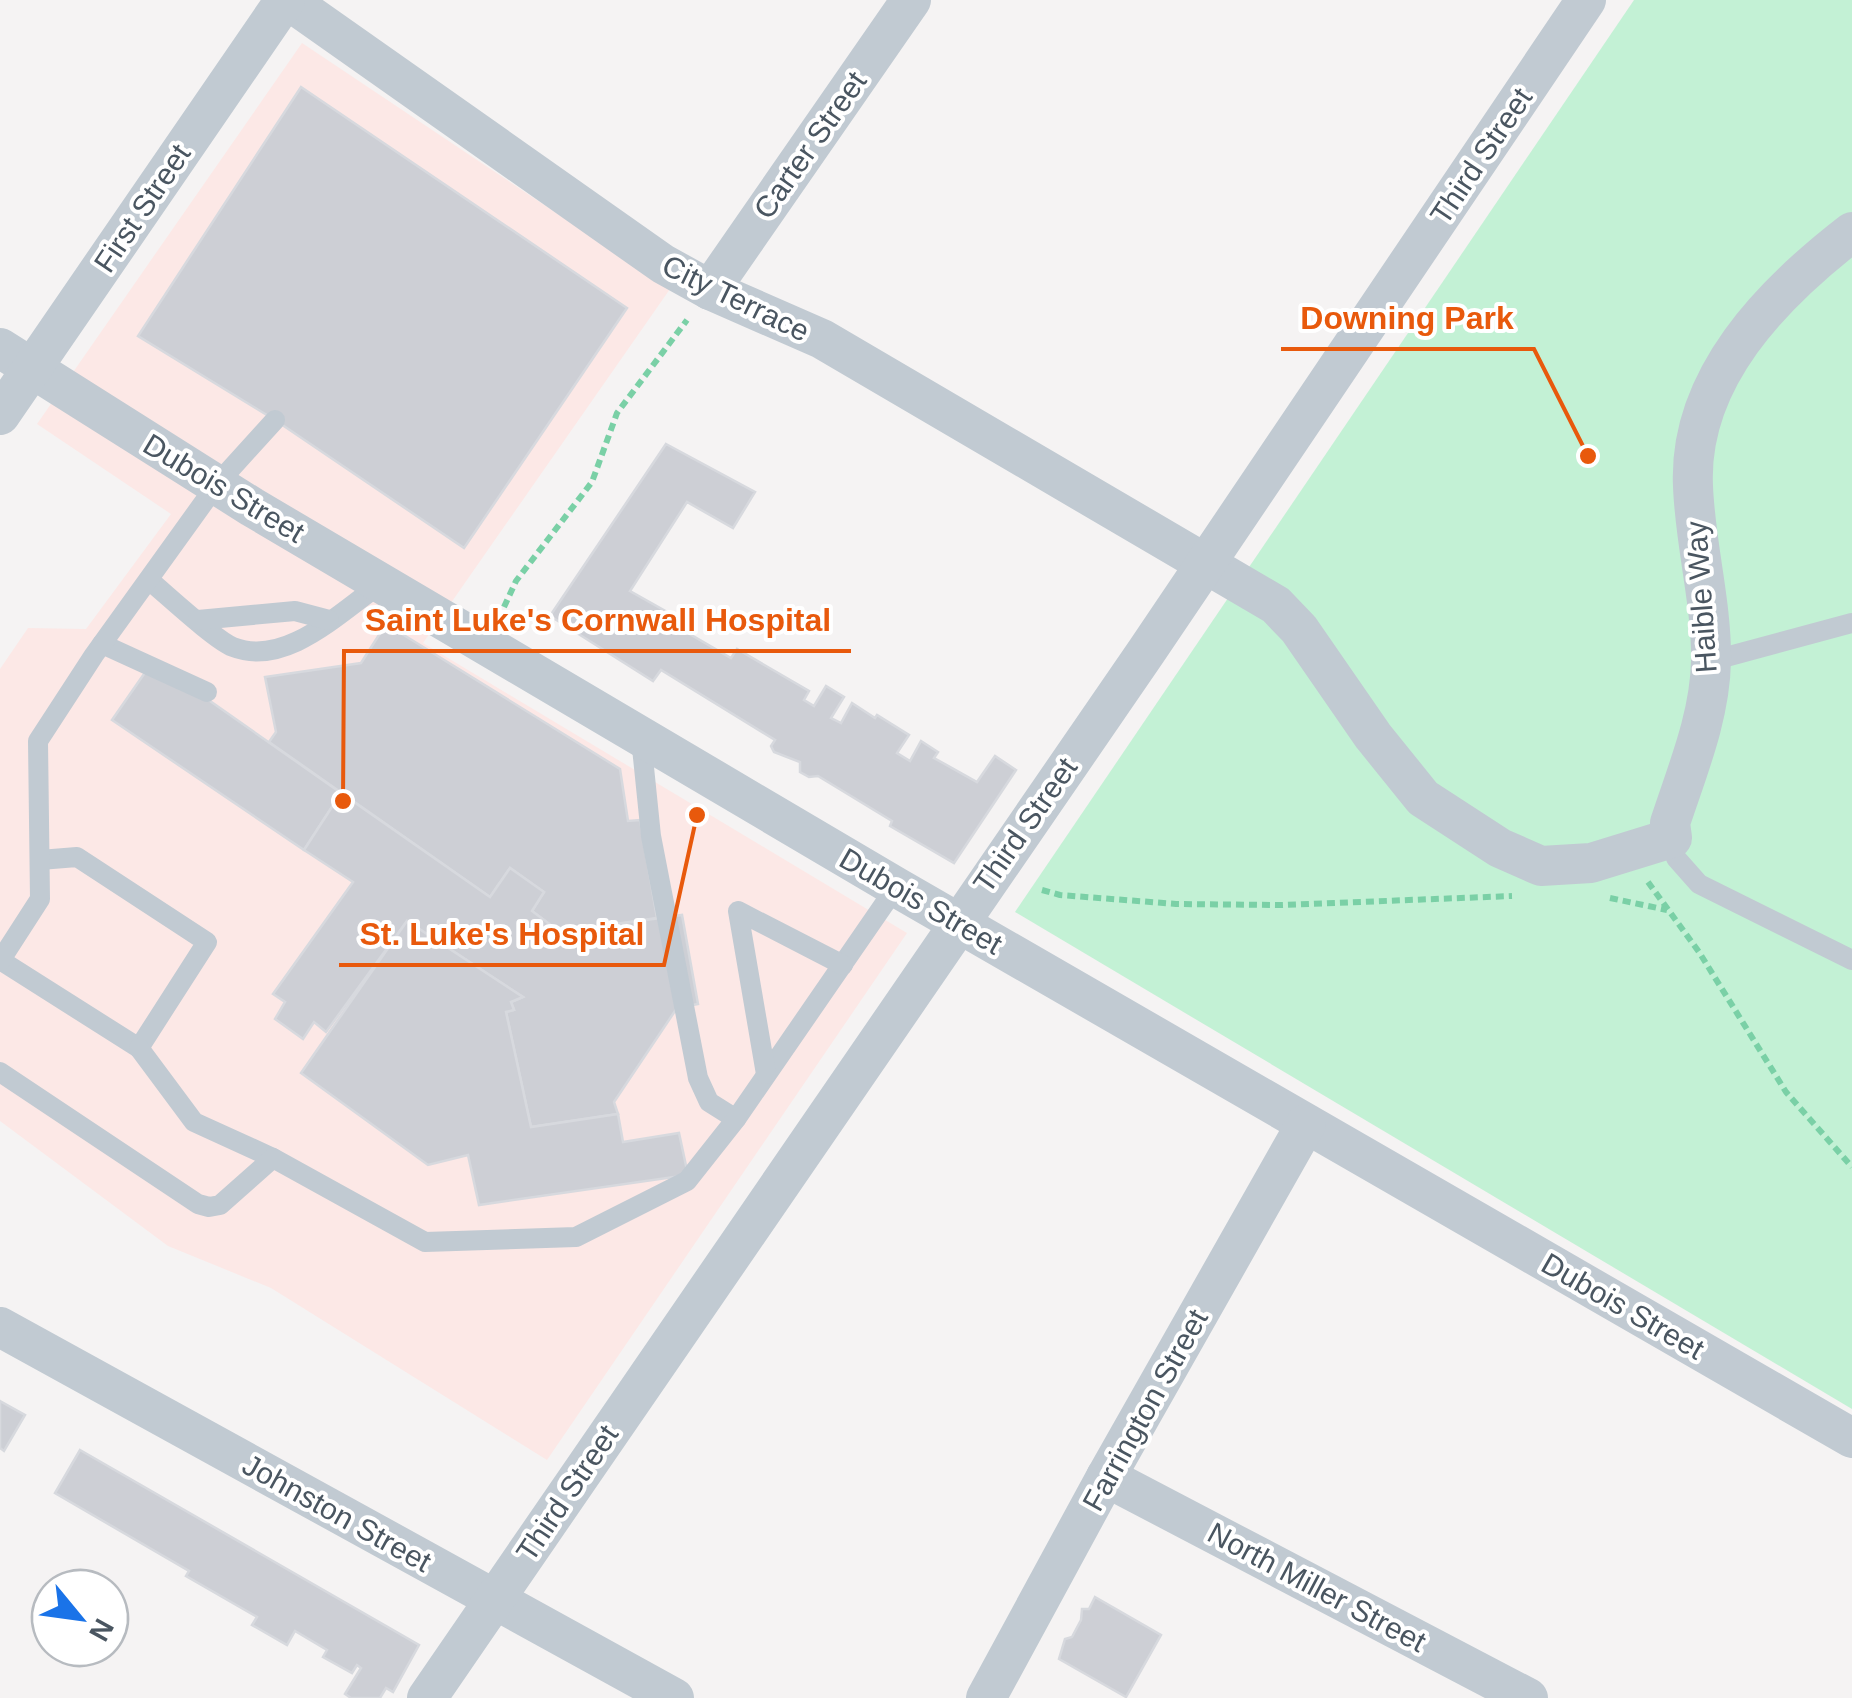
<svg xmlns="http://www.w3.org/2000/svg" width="1852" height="1698" viewBox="0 0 1852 1698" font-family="Helvetica,sans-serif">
<rect width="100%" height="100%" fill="#f5f3f3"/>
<path fill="#fce8e6" d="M 302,43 L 670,289 L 423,643 L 907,933 L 547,1460 L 271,1288 L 168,1246 L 0,1121 L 0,669 L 28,628 L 86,629 L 171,514 L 37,424 Z"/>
<path fill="#c3f1d5" d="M 1634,0 L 1852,0 L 1852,1409 L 1015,912 Z"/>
<g fill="#cdcfd5" stroke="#d7d9de" stroke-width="2.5">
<path d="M 301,87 L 627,308 L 464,548 L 275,420 L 138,336 Z"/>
<path d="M 666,444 L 755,492 L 733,528 L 687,502 L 630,591 L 692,626 L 688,633 L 731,658 L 737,649 L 809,691 L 804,700 L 814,706 L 826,686 L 844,697 L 831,718 L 841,723 L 852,703 L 875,718 L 877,715 L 909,735 L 897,753 L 910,761 L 921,741 L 938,752 L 934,758 L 977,782 L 995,756 L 1016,770 L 954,863 L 890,826 L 892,821 L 818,776 L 809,777 L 800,772 L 800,762 L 774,752 L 771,746 L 775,740 L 661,670 L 653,681 L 550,616 Z"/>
<path d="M 386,624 L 620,769 L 628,821 L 640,820 L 657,918 L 560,932 L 532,911 L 544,892 L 510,868 L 490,897 L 269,742 L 276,732 L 265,677 L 361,663 Z"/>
<path d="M 153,661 L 341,793 L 304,850 L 112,720 Z"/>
<path d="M 341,793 L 490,897 L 510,868 L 544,892 L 532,911 L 560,932 L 682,915 L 698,1004 L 677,1008 L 614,1102 L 618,1114 L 531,1127 L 506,1012 L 514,1010 L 511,1002 L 523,997 L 407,921 L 326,1032 L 314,1022 L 303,1039 L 275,1019 L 285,1002 L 273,994 L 353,882 L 304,850 Z"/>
<path d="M 407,921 L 523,997 L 511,1002 L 514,1010 L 506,1012 L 531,1127 L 618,1114 L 623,1142 L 679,1133 L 688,1175 L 479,1205 L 468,1155 L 428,1165 L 301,1073 Z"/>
<path d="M 0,1401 L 25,1415 L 4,1451 L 0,1448 Z"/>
<path d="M 80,1450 L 419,1645 L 393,1692 L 386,1688 L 380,1698 L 351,1698 L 345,1694 L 361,1668 L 357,1665 L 352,1673 L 323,1657 L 327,1650 L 295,1631 L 287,1645 L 252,1625 L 257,1617 L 186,1576 L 189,1571 L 55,1493 Z"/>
<path d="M 1095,1597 L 1161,1635 L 1126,1697 L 1059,1659 L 1065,1639 L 1072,1637 L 1081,1620 L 1082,1609 L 1089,1609 Z"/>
</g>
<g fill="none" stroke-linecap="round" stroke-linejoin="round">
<g stroke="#7ad0a6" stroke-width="6" stroke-dasharray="8 5" stroke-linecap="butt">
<path d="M 504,607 L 516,581 L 592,482 L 617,413 L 687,320"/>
<path d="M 1648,882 L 1699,952 L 1786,1092 L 1852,1167"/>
<path d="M 1042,890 L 1060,895 L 1176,904 L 1281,905 L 1512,896"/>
<path d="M 1610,898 L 1667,910"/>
</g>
<g stroke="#c1cad2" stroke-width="20">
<path d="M 149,580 C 167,595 215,640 233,647 C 286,668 341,611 382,583"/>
<path d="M 198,620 L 295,611 L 329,620"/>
<path d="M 102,644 L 207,692"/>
<path d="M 1711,661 L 1852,623"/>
<path d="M 641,738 L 651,836 L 698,1078 L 709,1102 L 736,1119"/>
<path d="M 1672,838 L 1676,858 L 1699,884 L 1852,960"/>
<path d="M 0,960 L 139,1048 L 207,942 L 77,857 L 40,860"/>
<path d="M 0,961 L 40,899 L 38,741 L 94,655 L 217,484 L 275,420"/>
<path d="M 139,1048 L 194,1122 L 273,1158"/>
<path d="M 0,1072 L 198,1204 L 209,1207 L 220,1205 L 273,1158 L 425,1242 L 576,1237 L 687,1181 L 736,1119 L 896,887"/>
<path d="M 766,1074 L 738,911 L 843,965"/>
</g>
<g stroke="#c1cad2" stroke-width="40">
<path d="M 288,0 L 663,264 L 710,290 L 822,339 L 1276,605 L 1299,629 L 1373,736 L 1423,798 L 1500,848 L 1541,866 L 1591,863 L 1672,838 L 1670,823 C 1687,771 1710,717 1711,661 C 1712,604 1695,544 1693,486 C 1688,378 1773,293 1852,232"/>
<path d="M 710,290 L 911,0"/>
<path d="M 0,348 L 252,507 L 896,887 L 1852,1438"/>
<path d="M 0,415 L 285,0"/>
<path d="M 0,1327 L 674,1698"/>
<path d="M 1106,1477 L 1528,1698"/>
<path d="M 427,1698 L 1146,652 L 1586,0"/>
<path d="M 986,1698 L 1106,1477 L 1306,1124"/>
</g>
</g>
<g text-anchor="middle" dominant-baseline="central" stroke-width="8" stroke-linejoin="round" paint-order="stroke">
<g font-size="30" fill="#4a5661" stroke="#fff">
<text transform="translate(810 145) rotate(-55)">Carter Street</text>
<text transform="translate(1481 156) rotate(-56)">Third Street</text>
<text transform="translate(142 208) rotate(-56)">First Street</text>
<text transform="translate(736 298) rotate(26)">City Terrace</text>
<text transform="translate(224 488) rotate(31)">Dubois Street</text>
<text transform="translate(1701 597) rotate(-94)">Haible Way</text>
<text transform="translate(1025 825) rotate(-55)">Third Street</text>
<text transform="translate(921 901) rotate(30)">Dubois Street</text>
<text transform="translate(1623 1306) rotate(30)">Dubois Street</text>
<text transform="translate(1145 1410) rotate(-61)">Farrington Street</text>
<text transform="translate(567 1493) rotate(-56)">Third Street</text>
<text transform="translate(337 1513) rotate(29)">Johnston Street</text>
<text transform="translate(1317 1587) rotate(28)">North Miller Street</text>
</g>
</g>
<path fill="none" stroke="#e8590c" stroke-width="4" d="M1588 456L1534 349H1281M343 801L344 651H851M697 815L664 965H339"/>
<g fill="#e8590c" stroke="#fff" stroke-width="4">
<circle cx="1588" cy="456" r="10"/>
<circle cx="343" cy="801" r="10"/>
<circle cx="697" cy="815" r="10"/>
</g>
<g font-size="32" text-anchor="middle" font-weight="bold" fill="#e8590c" stroke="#fff" stroke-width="8" stroke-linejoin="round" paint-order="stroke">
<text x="1407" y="329">Downing Park</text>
<text x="598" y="631">Saint Luke's Cornwall Hospital</text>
<text x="502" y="945">St. Luke's Hospital</text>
</g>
<g transform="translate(80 1618) rotate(119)"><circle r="48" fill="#ffffff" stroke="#b7bbc0" stroke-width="2.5"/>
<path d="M0-8L18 38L0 25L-18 38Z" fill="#1a73e8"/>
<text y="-15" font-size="28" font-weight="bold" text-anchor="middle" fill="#4a5661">N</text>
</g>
</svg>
